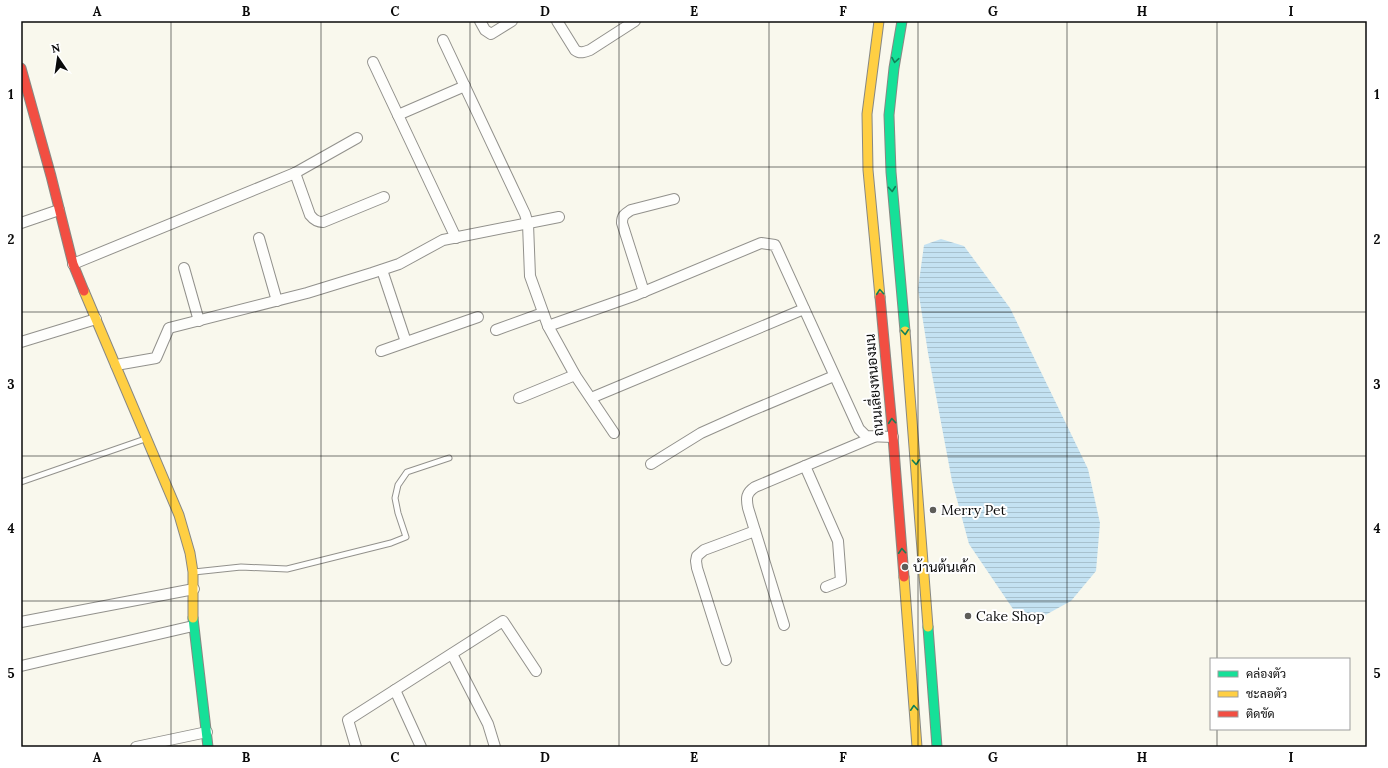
<svg xmlns="http://www.w3.org/2000/svg" width="1388" height="768" viewBox="0 0 1388 768" font-family="Lora,Sarabun,serif">
<defs>
<pattern id="water-rules" width="6" height="5" patternUnits="userSpaceOnUse"><rect width="6" height="5" fill="#c4e2f2"/><path d="M0 2.5h6" fill="none" stroke="#a7c1ce"/></pattern>
</defs>
<rect width="100%" height="100%" fill="#f9f8ed"/>
<path fill="url(#water-rules)" d="M 941,239 L 964,246 L 1010,308 L 1088,469 L 1100,523 L 1096,571 L 1071,601 L 1038,619 L 1013,609 L 969,544 L 952,481 L 928,353 L 918,289 L 924,245 Z"/>
<g fill="none" stroke-linecap="round" stroke-linejoin="round">
<defs>
<g id="lane">
<path d="M 21,482 L 145,439"/>
<path d="M 194,572 L 241,567 L 287,569 L 391,543 L 406,537 L 398,513 L 395,498 L 398,485 L 407,472 L 449,458"/>
</g>
<g id="street">
<path d="M 480,21 L 485,30 L 491,34 L 512,21"/>
<path d="M 557,21 L 575,50 C 580,54 585,52 590,50 L 635,21"/>
<path d="M 443,40 L 525,214 L 528,224 L 530,276 L 548,326 L 575,375 L 614,433"/>
<path d="M 373,62 L 456,238"/>
<path d="M 398,115 L 465,86"/>
<path d="M 295,173 L 310,215 C 314,220 317,222 323,222 L 384,197"/>
<path d="M 21,223 L 59,210"/>
<path d="M 259,238 L 277,301"/>
<path d="M 73,264 L 295,173 L 357,138"/>
<path d="M 184,268 L 199,321"/>
<path d="M 382,270 L 406,342"/>
<path d="M 644,292 L 622,223 C 622,215 625,214 631,210 L 674,199"/>
<path d="M 548,326 L 636,295 L 761,243 L 775,245 L 859,429 L 866,436 L 893,437"/>
<path d="M 496,330 L 543,313"/>
<path d="M 21,342 L 96,319"/>
<path d="M 381,351 L 478,317"/>
<path d="M 116,365 L 156,358 L 169,328 L 307,293 L 372,273 L 399,264 L 443,240 L 559,217"/>
<path d="M 519,398 L 575,375"/>
<path d="M 591,398 L 804,309"/>
<path d="M 651,464 L 701,433 L 748,412 L 834,376"/>
<path d="M 805,466 L 838,541 L 841,581 L 826,587"/>
<path d="M 21,622 L 194,589"/>
<path d="M 784,625 L 748,508 C 746,498 746,493 755,487 L 874,437"/>
<path d="M 452,654 L 488,724 L 495,747"/>
<path d="M 726,660 L 697,568 L 696,561 L 697,556 L 704,550 L 755,531"/>
<path d="M 21,666 L 193,626"/>
<path d="M 395,690 L 421,747"/>
<path d="M 136,747 L 207,732"/>
<path d="M 356,747 L 348,720 L 503,621 L 536,671"/>
</g>
<g id="fast">
<path d="M 902,21 L 894,68 L 889,115 L 891,172 L 905,331"/>
<path d="M 193,618 L 208,747"/>
<path d="M 928,627 L 937,747"/>
</g>
<g id="slow">
<path d="M 879,21 L 867,114 L 868,170 L 880,297"/>
<path d="M 84,291 L 179,515 L 190,553 L 193,572 L 193,618"/>
<path d="M 905,331 L 928,627"/>
<path d="M 904,577 L 917,747"/>
</g>
<g id="jam">
<path d="M 21,68 L 51,176 L 73,264 L 84,291"/>
<path d="M 880,297 L 893,437 L 904,577"/>
</g>
</defs>
<use href="#lane" stroke="#92918c" stroke-width="7"/>
<use href="#street" stroke="#92918c" stroke-width="12"/>
<use href="#fast" stroke="#888883" stroke-width="11"/>
<use href="#slow" stroke="#888883" stroke-width="11"/>
<use href="#jam" stroke="#888883" stroke-width="11"/>
<use href="#lane" stroke="#fefefc" stroke-width="5"/>
<use href="#street" stroke="#fefefc" stroke-width="10"/>
<use href="#fast" stroke="#16e098" stroke-width="9"/>
<use href="#slow" stroke="#ffcf43" stroke-width="9"/>
<use href="#jam" stroke="#f24e42" stroke-width="9"/>
</g>
<defs><path id="oneway-chevron" d="M-2-3.5L2.5 0L-2 3.5" fill="none" stroke-width="1.6" stroke-linecap="round" stroke-linejoin="round"/></defs>
<g stroke="#118058">
<use href="#oneway-chevron" transform="translate(895 60) rotate(99)"/>
<use href="#oneway-chevron" transform="translate(892 189) rotate(85)"/>
<use href="#oneway-chevron" transform="translate(880 292) rotate(-95)"/>
<use href="#oneway-chevron" transform="translate(905 332) rotate(85)"/>
<use href="#oneway-chevron" transform="translate(892 421) rotate(-95)"/>
<use href="#oneway-chevron" transform="translate(916 462) rotate(86)"/>
<use href="#oneway-chevron" transform="translate(902 551) rotate(-94)"/>
<use href="#oneway-chevron" transform="translate(914 708) rotate(-94)"/>
</g>
<path fill="none" stroke="#0a0a0a" stroke-width="1" stroke-opacity="0.55" d="M 171,21 L 171,747M 321,21 L 321,747M 470,21 L 470,747M 619,21 L 619,747M 769,21 L 769,747M 918,21 L 918,747M 1067,21 L 1067,747M 1217,21 L 1217,659M 21,167 L 1367,167M 21,312 L 1367,312M 21,456 L 1367,456M 21,601 L 1367,601M 1217,729 L 1217,747"/>
<g fill="#5e5d59" stroke="#fff" stroke-width="1.5">
<circle cx="933" cy="510" r="4"/>
<circle cx="905" cy="567" r="4"/>
<circle cx="968" cy="616" r="4"/>
</g>
<g text-anchor="middle" dominant-baseline="central" stroke-width="4" stroke-linejoin="round" paint-order="stroke">
<g font-size="14" fill="#0a0a0a" stroke="#fff">
<text transform="translate(874 385) rotate(-95)">ถนนเลี่ยงหนองมน</text>
</g>
<g font-size="14" fill="#0a0a0a" stroke="#fff" text-anchor="start">
<text x="941" y="510">Merry Pet</text>
<text x="913" y="567">บ้านต้นเค้ก</text>
<text x="976" y="616">Cake Shop</text>
</g>
</g>
<rect width="1388" height="768" fill="none" stroke="#ffffff" stroke-width="44"/>
<rect x="1210" y="658" width="140" height="72" fill="#ffffff" stroke="#9d9d9d"/>
<rect x="1218" y="671" width="20" height="6" fill="#16e098" stroke="#9d9d9d"/>
<text x="1246" y="678" font-size="12" fill="#0a0a0a">คล่องตัว</text>
<rect x="1218" y="691" width="20" height="6" fill="#ffcf43" stroke="#9d9d9d"/>
<text x="1246" y="698" font-size="12" fill="#0a0a0a">ชะลอตัว</text>
<rect x="1218" y="711" width="20" height="6" fill="#f24e42" stroke="#9d9d9d"/>
<text x="1246" y="718" font-size="12" fill="#0a0a0a">ติดขัด</text>
<g transform="translate(58 58) rotate(347)" stroke="#ffffff" stroke-width="3" paint-order="stroke">
<path d="M0-3L7 15L0 10L-7 15Z" fill="#0a0a0a"/>
<text y="-6" font-size="11" font-weight="bold" text-anchor="middle" fill="#0a0a0a">N</text>
</g>
<rect x="22" y="22" width="1344" height="724" fill="none" stroke="#0a0a0a" stroke-width="1.5"/>
<g font-size="13" text-anchor="middle" font-weight="bold" fill="#0a0a0a">
<text x="97" y="16">A</text>
<text x="246" y="16">B</text>
<text x="395" y="16">C</text>
<text x="545" y="16">D</text>
<text x="694" y="16">E</text>
<text x="843" y="16">F</text>
<text x="993" y="16">G</text>
<text x="1142" y="16">H</text>
<text x="1291" y="16">I</text>
<text x="11" y="99">1</text>
<text x="1377" y="99">1</text>
<text x="11" y="244">2</text>
<text x="1377" y="244">2</text>
<text x="11" y="389">3</text>
<text x="1377" y="389">3</text>
<text x="11" y="533">4</text>
<text x="1377" y="533">4</text>
<text x="11" y="678">5</text>
<text x="1377" y="678">5</text>
<text x="97" y="762">A</text>
<text x="246" y="762">B</text>
<text x="395" y="762">C</text>
<text x="545" y="762">D</text>
<text x="694" y="762">E</text>
<text x="843" y="762">F</text>
<text x="993" y="762">G</text>
<text x="1142" y="762">H</text>
<text x="1291" y="762">I</text>
</g>
</svg>
